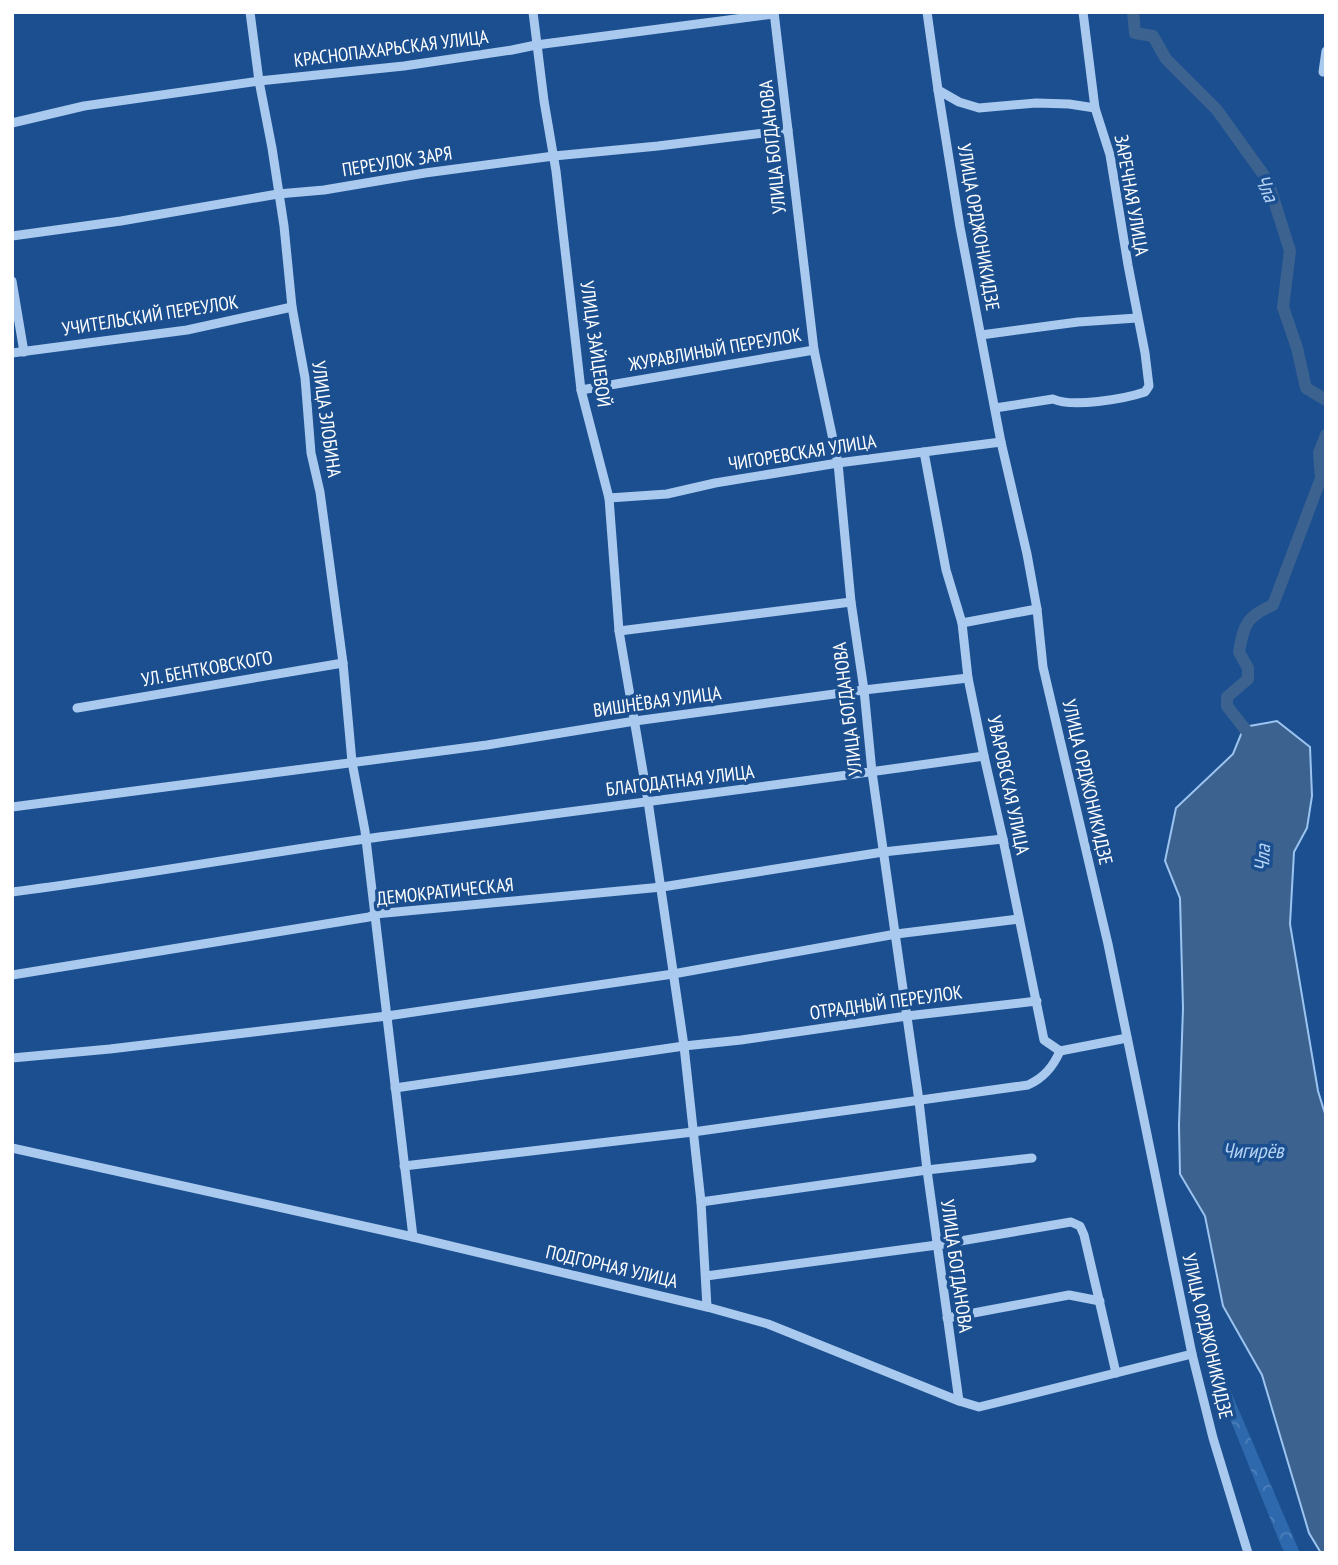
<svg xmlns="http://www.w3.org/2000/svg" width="1338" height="1565" viewBox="0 0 1338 1565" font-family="'PT Sans Narrow',sans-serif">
<defs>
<pattern id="forest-crowns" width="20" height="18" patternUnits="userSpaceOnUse" patternTransform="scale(1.75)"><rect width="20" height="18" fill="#2e69ad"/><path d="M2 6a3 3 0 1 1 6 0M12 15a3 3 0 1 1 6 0" fill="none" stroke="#4d80b9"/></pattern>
</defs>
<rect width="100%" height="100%" fill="#1b4f8f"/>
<path fill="url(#forest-crowns)" d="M 1204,1343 L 1210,1343 L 1300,1553 L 1285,1553 L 1282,1548 L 1206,1359 Z"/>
<path fill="#3c6290" stroke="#9cc4f0" stroke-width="2" d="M 1277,721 L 1310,747 L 1312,796 L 1307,828 L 1294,852 L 1290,924 L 1318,1091 L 1326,1117 L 1326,1553 L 1321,1553 L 1309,1533 L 1262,1375 L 1223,1306 L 1205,1216 L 1180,1174 L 1179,1125 L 1183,1008 L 1180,898 L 1165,861 L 1176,808 L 1233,754 L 1244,727 Z"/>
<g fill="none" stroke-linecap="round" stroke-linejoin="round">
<g stroke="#3c6290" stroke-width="12">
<path d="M 1133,12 L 1135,33 L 1153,36 L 1166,59 L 1217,110 L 1268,181 L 1290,251 L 1283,307 L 1297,348 L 1306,388 L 1326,400"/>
<path d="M 1252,738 L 1227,706 L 1227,697 L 1248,679 L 1248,668 L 1239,652 C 1244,624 1246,617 1273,605 L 1321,478 L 1319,453 L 1326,435"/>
</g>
<g stroke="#a9c9ee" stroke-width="9">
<path d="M 250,12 L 259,81 L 272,148 L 284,226 L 292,307 L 305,378 L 311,453 L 320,492 L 328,551 L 343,663 L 352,762 L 365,831 L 413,1237"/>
<path d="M 533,12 L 544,101 L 556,171 L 581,390 L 609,498 L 619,631 L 648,801 L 684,1046 L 701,1202 L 707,1307"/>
<path d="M 774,12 L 814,350 L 838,463 L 851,602 L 864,690 L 872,772 L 919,1101 L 927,1170 L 959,1401"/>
<path d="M 927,12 L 938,90 L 960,227 L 1001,442 L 1027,554 L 1037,609 L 1043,667 L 1108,944 L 1192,1354 L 1213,1438 L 1248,1553"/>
<path d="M 1083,12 L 1095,108"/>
<path d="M 1323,72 L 1326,51"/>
<path d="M 938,90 L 959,102 L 979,108 L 1036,103 L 1069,104 L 1095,108 L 1110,155 L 1128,265 L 1145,353 L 1149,386 L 1145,392 C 1124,399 1072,408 1053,399 L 995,408"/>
<path d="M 12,123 L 84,106 L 259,81 L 404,66 L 512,50 L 536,45 L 774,14"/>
<path d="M 12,236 L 121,221 L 278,194 L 324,190 L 425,173 L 554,156 L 658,146 L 788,130"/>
<path d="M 12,281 L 24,352"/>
<path d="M 981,335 L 1078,322 L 1137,318"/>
<path d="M 12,353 L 187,330 L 292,307"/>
<path d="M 581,390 L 814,350"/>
<path d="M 924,452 L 946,570 L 962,623 L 968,678 L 984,756 L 1003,839 L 1044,1040 L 1060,1051 L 1127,1038"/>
<path d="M 609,498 L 667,494 L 715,483 L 838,463 L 1001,442"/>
<path d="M 962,623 L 1037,609"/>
<path d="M 619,631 L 851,602"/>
<path d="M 77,708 L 343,663"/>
<path d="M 12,807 L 487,745 L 635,721 L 864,690 L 968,678"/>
<path d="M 12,892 C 135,876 257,854 379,837 C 581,810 782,785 984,756"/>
<path d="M 12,975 L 369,917 L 375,914 L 662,887 L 883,852 L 1003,839"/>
<path d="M 12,1058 L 110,1049 L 387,1016 L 673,974 L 896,934 L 1019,919"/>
<path d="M 395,1088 L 684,1046 L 741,1040 L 907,1016 L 1037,1001"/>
<path d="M 12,1148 L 413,1237 L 707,1307 L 768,1324 L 959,1401 L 979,1407 L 1192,1354"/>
<path d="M 404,1166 L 693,1132 L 1028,1085 C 1044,1078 1053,1067 1060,1051"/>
<path d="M 701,1202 L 927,1170 L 1032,1158"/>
<path d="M 706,1276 L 937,1245 L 1071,1222 L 1080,1226 L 1084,1235 L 1116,1373"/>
<path d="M 947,1318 L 1069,1295 L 1100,1301"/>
</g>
</g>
<g text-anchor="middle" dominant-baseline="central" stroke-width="7" stroke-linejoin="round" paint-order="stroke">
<g font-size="19" fill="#fff" stroke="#1b4f8f">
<text transform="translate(391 48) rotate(-7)">КРАСНОПАХАРЬСКАЯ УЛИЦА</text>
<text transform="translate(772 147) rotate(-96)">УЛИЦА БОГДАНОВА</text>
<text transform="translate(397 161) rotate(-9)">ПЕРЕУЛОК ЗАРЯ</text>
<text transform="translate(1132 195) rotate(80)">ЗАРЕЧНАЯ УЛИЦА</text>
<text transform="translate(979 227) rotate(80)">УЛИЦА ОРДЖОНИКИДЗЕ</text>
<text transform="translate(150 315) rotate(-9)">УЧИТЕЛЬСКИЙ ПЕРЕУЛОК</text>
<text transform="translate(596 344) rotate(82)">УЛИЦА ЗАЙЦЕВОЙ</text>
<text transform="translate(715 349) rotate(-10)">ЖУРАВЛИНЫЙ ПЕРЕУЛОК</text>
<text transform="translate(327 419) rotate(82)">УЛИЦА ЗЛОБИНА</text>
<text transform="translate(802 452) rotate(-9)">ЧИГОРЕВСКАЯ УЛИЦА</text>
<text transform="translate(207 668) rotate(-10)">УЛ. БЕНТКОВСКОГО</text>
<text transform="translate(657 701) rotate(-8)">ВИШНЁВАЯ УЛИЦА</text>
<text transform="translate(847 709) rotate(-97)">УЛИЦА БОГДАНОВА</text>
<text transform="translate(680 780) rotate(-7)">БЛАГОДАТНАЯ УЛИЦА</text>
<text transform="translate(1088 782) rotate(77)">УЛИЦА ОРДЖОНИКИДЗЕ</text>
<text transform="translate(1009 785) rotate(78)">УВАРОВСКАЯ УЛИЦА</text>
<text transform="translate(445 891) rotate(-6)">ДЕМОКРАТИЧЕСКАЯ</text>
<text transform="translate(886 1002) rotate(-8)">ОТРАДНЫЙ ПЕРЕУЛОК</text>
<text transform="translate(612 1266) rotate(13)">ПОДГОРНАЯ УЛИЦА</text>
<text transform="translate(957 1266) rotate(82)">УЛИЦА БОГДАНОВА</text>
<text transform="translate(1208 1336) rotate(77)">УЛИЦА ОРДЖОНИКИДЗЕ</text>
</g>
<g font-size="21" font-style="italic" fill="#b5d3f5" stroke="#1b4f8f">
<text transform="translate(1267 188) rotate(66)">Чла</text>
<text transform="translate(1262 858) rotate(-87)">Чла</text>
<text x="1253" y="1150">Чигирёв</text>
</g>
</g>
<rect width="1338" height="1565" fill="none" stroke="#ffffff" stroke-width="28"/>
</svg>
